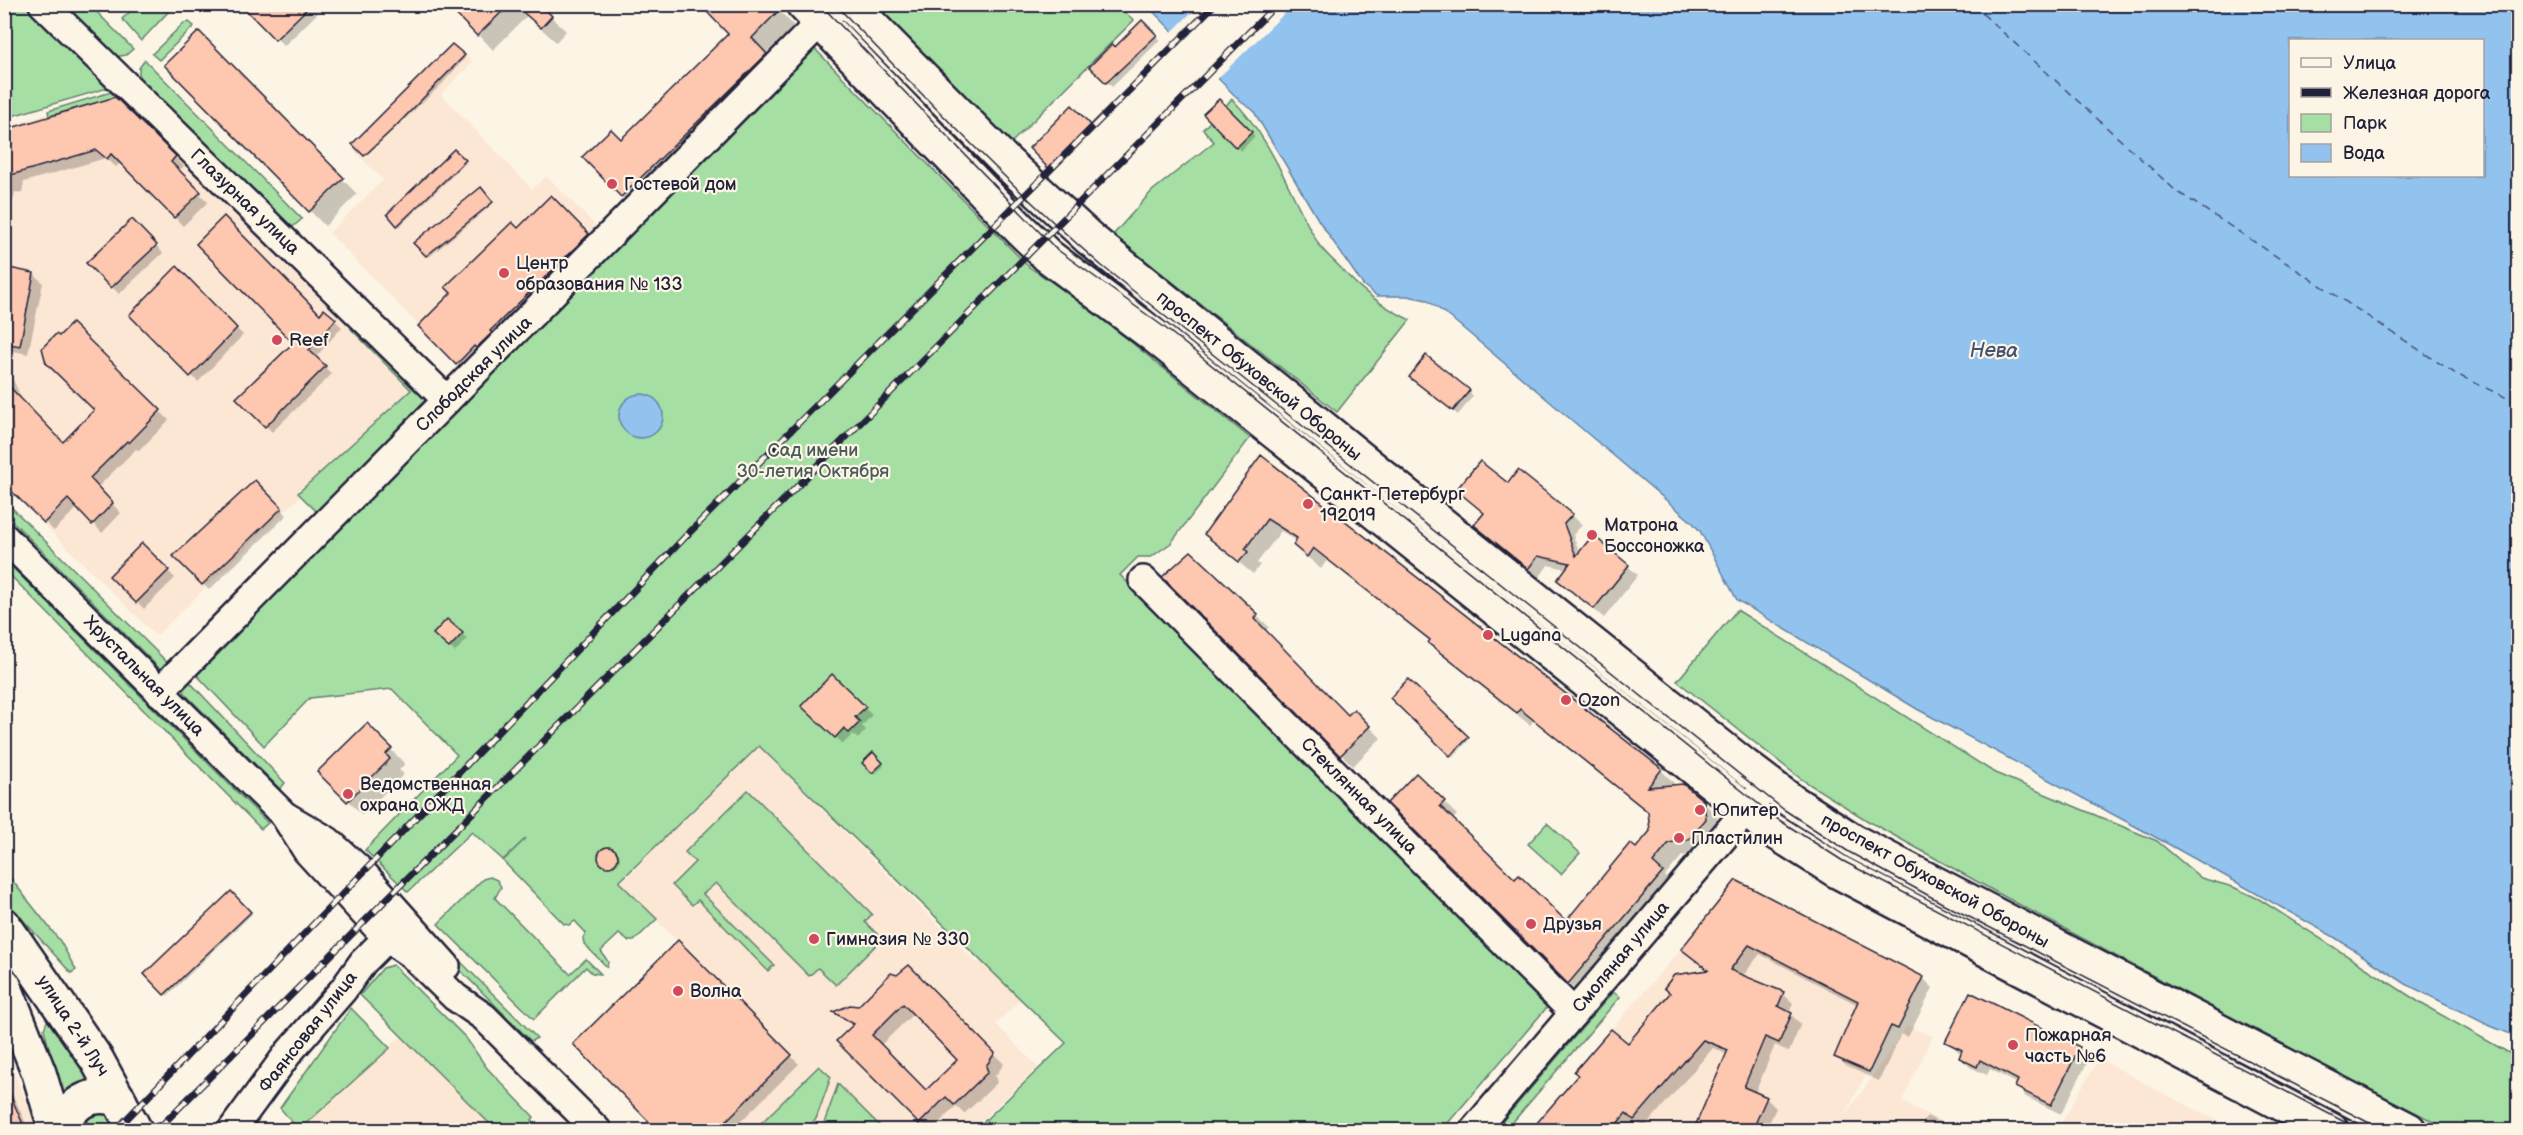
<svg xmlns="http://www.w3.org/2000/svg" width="2523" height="1135" viewBox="0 0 2523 1135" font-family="'Balsamiq Sans',sans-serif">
<rect width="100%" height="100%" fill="#fcf5e5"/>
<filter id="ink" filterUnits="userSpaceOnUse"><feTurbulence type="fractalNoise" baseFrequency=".0167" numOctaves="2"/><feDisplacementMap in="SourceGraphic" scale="12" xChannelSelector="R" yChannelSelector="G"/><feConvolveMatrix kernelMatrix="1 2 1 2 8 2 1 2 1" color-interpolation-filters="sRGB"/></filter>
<g filter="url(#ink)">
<g fill="#fce7d5">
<path d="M 457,46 L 473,62 L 441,94 L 532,189 L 547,176 L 601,231 L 462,370 L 329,233 L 383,180 L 353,150 Z"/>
<path d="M 114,94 L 414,390 L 285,511 L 156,636 L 5,486 L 4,127 Z"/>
<path d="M 759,747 L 977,963 L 980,961 L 1020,1000 L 996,1024 L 1038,1067 L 972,1130 L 658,1130 L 677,941 L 620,883 Z"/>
<path d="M 1736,880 L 1924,977 L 1898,1029 L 1891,1026 L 1844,1117 L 1907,1026 L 1933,1036 L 1902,1101 L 1958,1130 L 1531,1130 L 1578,1075 L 1574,1072 L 1681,949 Z"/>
<path d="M 402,1035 L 499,1130 L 299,1130 Z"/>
<path d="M 5,1050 L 38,1130 L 5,1130 Z"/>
<path d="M 2099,1058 L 2159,1091 L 2236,1130 L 2057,1130 Z"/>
</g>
<g fill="#a5dfa4" stroke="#648070" stroke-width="1.5">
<path d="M 138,4 L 167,5 L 169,11 L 141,41 L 122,19 Z"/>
<path d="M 5,5 L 28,5 L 108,88 L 5,118 Z"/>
<path d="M 58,5 L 90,5 L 133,49 L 126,55 L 115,57 Z"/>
<path d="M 876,5 L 1115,5 L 1134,20 L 1011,143 Z"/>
<path d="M 189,22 L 194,26 L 159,60 L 152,54 L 184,23 Z"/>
<path d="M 814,48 L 1029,267 L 1080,301 L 1250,438 L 1171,543 L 1151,557 L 1138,557 L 1120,575 L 1548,1006 L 1442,1130 L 975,1130 L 1066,1043 L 759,746 L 619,882 L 657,919 L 634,941 L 628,941 L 619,934 L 601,951 L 608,962 L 607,967 L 584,944 L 583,938 L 586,933 L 575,921 L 569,925 L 564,924 L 503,861 L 526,838 L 503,860 L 472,832 L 408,892 L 365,850 L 457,755 L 392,689 L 310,698 L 264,746 L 193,671 Z"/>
<path d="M 145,60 L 302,219 L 289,230 L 139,80 L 139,68 Z"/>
<path d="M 111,92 L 116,97 L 49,116 L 48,111 Z"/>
<path d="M 1232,99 C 1273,140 1290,196 1319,245 C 1324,252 1332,259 1338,265 C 1361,291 1380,305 1410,320 L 1337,412 L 1113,235 L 1152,191 L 1214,142 L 1203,129 Z"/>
<path d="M 356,328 L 428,397 L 317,512 L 298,493 L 411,390 L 351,329 Z"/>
<path d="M 4,500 L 173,668 L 163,670 L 158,667 L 5,514 Z"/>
<path d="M 4,559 L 268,823 L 261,829 L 5,570 Z"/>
<path d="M 1737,610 L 1995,773 L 2157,841 L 2201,878 L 2233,887 L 2259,899 L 2422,1004 L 2518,1058 L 2518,1130 L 2450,1130 L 2268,1037 L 1994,891 L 1868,821 L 1801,779 L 1677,681 Z"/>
<path d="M 186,678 L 285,783 L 280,789 L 185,694 L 183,689 Z"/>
<path d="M 748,790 L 872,914 L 865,922 L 882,939 L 836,985 L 818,968 L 809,976 L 716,883 L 703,894 L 774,965 L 768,971 L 698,900 L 692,905 L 672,885 L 695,862 L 685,852 Z"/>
<path d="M 1547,823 L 1580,853 L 1561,874 L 1528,844 Z"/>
<path d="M 4,870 L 60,941 L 76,970 L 71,973 L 5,900 Z"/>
<path d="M 490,877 L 497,880 L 501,887 L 495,898 L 570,974 L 586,959 L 601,974 L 592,973 L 586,967 L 534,1019 L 438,924 L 483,879 Z"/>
<path d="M 449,950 L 537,1038 L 531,1041 L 459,969 Z"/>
<path d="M 393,965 L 466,1038 L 487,1068 L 534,1117 L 532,1120 L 541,1128 L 543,1126 L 547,1130 L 496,1130 L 360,995 L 383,968 Z"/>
<path d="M 1613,992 L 1620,997 L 1506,1130 L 1495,1130 Z"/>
<path d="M 351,1008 L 390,1048 L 299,1130 L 280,1108 Z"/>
<path d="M 47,1021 L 53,1022 L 93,1083 L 62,1100 L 44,1029 Z"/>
<path d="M 819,1066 L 831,1077 L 816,1119 L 804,1130 L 754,1130 Z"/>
<path d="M 838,1084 L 884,1130 L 827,1130 L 823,1126 Z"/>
<path d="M 95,1111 L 108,1112 L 122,1130 L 75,1130 L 77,1126 Z"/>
</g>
<g fill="#92c3ee" stroke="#6583a6" stroke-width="1.5" fill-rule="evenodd">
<path d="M 1147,5 L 2518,5 L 2518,1037 L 2488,1025 L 2406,984 L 2334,937 L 2170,845 L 1917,709 L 1737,600 L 1700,531 L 1692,522 L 1451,318 L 1427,300 L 1407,296 L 1377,296 L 1363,285 L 1319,221 L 1253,110 L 1241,102 ZM 2290,40 L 2482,40 L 2482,176 L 2290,176 Z"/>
<circle cx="641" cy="416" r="22"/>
</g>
<path fill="#fcf5e5" d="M 1200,4 L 1293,4 L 1293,5 L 1216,80 L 1171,33 Z"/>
<g fill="#0003" fill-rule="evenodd">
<path d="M 243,4 L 327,4 L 284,46 Z"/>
<path d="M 450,4 L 538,4 L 566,31 L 556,42 L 527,16 L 493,50 Z"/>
<path d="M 773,4 L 794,26 L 766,53 L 780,69 L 636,211 L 584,157 L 621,141 Z"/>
<path d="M 1142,22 L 1160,40 L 1112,87 L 1092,67 L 1115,49 Z"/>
<path d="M 199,33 L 357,194 L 325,226 L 166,65 Z"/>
<path d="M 452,46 L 465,58 L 442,84 L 366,156 L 354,144 Z"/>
<path d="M 115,99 L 184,166 L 178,172 L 208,202 L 183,226 L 121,162 L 116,167 L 106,158 L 24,182 L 22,193 L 15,192 L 4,241 L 4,131 Z"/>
<path d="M 1219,101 L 1255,136 L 1241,151 L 1205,114 Z"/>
<path d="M 1072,108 L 1092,128 L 1051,169 L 1031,148 Z"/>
<path d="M 454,151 L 466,163 L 400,226 L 389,215 Z"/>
<path d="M 481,189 L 493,204 L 429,257 L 415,243 Z"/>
<path d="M 551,197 L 598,245 L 466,373 L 420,326 Z"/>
<path d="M 132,221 L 163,253 L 119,294 L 88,263 Z"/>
<path d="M 4,268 L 34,274 L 43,283 L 28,354 L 8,350 L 11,375 L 24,404 L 63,444 L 96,410 L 59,339 L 72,325 L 169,420 L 139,451 L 136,449 L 97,488 L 121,513 L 102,533 L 78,507 L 54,531 L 4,482 Z"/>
<path d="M 177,269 L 243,335 L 198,382 L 131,315 Z"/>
<path d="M 324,311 L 342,327 L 315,358 L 332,374 L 272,432 L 238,398 Z"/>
<path d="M 1415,381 L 1469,391 L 1473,396 L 1458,415 Z"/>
<path d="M 1261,457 L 1661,770 L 1674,783 L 1671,786 L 1703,802 L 1717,816 L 1718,832 L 1701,853 L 1682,856 L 1665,876 L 1675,886 L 1581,996 L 1389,803 L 1416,775 L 1457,815 L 1452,820 L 1515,881 L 1566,923 L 1652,831 L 1650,814 L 1534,720 L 1530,725 L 1443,656 L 1431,642 L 1327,560 L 1321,569 L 1294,545 L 1297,541 L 1281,531 L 1257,563 L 1260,565 L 1253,574 L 1219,546 L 1206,534 Z"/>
<path d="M 255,482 L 287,515 L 209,590 L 175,556 Z"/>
<path d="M 1508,485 L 1572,515 L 1582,525 L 1573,535 L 1580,553 L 1593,537 L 1638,575 L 1604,618 L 1559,580 L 1567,569 L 1548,565 L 1539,578 L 1476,525 L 1485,514 L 1458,490 Z"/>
<path d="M 142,545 L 175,578 L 144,609 L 111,576 Z"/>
<path d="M 1191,553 L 1269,627 L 1265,632 L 1348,717 L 1354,711 L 1381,738 L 1353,766 L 1164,577 Z"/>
<path d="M 447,621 L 467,639 L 455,652 L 435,634 Z"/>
<path d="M 832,677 L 872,715 L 862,726 L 866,730 L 858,739 L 853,734 L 843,744 L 804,706 Z"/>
<path d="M 1408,681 L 1469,740 L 1453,757 L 1392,698 Z"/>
<path d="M 367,725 L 405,764 L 399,770 L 404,774 L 362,815 L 320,772 Z"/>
<path d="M 873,755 L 884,766 L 875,774 L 864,763 Z"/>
<circle cx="610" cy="858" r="10"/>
<path d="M 1736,882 L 1923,978 L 1933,988 L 1908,1037 L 1901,1034 L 1879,1081 L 1846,1066 L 1836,1056 L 1858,1005 L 1760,954 L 1742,977 L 1783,994 L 1793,1003 L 1789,1013 L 1801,1024 L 1789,1052 L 1775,1045 L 1755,1093 L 1766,1098 L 1776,1108 L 1766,1130 L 1694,1130 L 1728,1055 L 1713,1048 L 1644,1128 L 1637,1122 L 1629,1130 L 1533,1130 L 1709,971 L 1683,949 Z"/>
<path d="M 231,893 L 252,914 L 167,996 L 146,974 Z"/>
<path d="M 678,942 L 799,1064 L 732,1130 L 660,1130 Z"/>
<path d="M 909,967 L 1004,1064 L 995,1076 L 997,1083 L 964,1114 L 956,1106 L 932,1130 L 927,1130 L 838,1041 L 853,1027 L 836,1013 L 858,1007 ZM 914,1013 L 959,1060 L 926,1092 L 881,1045 Z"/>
<path d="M 1947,1042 L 2079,1049 L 2089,1059 L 2061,1114 L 2026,1097 L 2017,1087 L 2018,1084 L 1990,1069 L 1987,1075 L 1970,1067 L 1960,1057 L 1962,1054 Z"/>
<path d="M 4,1076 L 29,1130 L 4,1130 Z"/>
<path d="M 1927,1116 L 1955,1130 L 1919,1130 Z"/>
<path d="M 2041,1124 L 2053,1130 L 2038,1130 Z"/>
<path d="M 1803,1127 L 1811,1130 L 1801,1130 Z"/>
</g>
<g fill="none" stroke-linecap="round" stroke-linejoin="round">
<path stroke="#445271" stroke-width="1.5" stroke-dasharray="8 6" stroke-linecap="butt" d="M 1972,4 L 2175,190 L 2456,374 L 2518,403"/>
</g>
<g fill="#fdc7b0" stroke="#22223b" stroke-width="1.5" fill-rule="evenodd">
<path d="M 240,4 L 312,4 L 275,40 Z"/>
<path d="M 446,4 L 510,4 L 477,36 Z"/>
<path d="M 514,4 L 540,4 L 552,16 L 541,28 Z"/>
<path d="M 715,4 L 785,4 L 752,38 L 767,54 L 621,197 L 582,157 L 611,129 L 621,139 L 728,34 L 707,12 Z"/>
<path d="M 1142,20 L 1157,35 L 1106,83 L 1089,67 L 1112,44 L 1115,47 Z"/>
<path d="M 199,31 L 344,178 L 309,212 L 164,65 Z"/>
<path d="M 452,44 L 465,55 L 395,127 L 364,156 L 352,144 Z"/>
<path d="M 115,97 L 176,156 L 171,162 L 201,192 L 174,218 L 111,154 L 107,159 L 96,150 L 4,177 L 4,130 Z"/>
<path d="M 1219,99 L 1252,132 L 1236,148 L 1203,114 Z"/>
<path d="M 1072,105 L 1091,125 L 1048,168 L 1029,148 Z"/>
<path d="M 454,149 L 466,160 L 397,226 L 387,214 Z"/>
<path d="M 481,187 L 493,202 L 426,256 L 413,243 Z"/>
<path d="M 551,195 L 589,234 L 490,331 L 492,333 L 476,348 L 474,346 L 456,365 L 418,326 L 451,293 L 445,287 L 512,222 L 518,228 Z"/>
<path d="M 224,216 L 320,314 L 324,309 L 336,319 L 309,350 L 326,366 L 265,427 L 236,398 L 293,343 L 196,244 Z"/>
<path d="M 132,219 L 157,245 L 111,288 L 86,263 Z"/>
<path d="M 177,266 L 237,328 L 190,377 L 129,315 Z"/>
<path d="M 4,267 L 34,273 L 20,346 L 4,343 Z"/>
<path d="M 72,323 L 161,410 L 129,443 L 127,441 L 90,478 L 113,503 L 92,525 L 68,499 L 44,523 L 4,484 L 4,381 L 63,442 L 94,410 L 46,363 L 42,348 L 56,334 L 59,336 Z"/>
<path d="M 1426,355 L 1470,390 L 1453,411 L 1409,377 Z"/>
<path d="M 1261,455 L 1662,769 L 1648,787 L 1683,784 L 1704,801 L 1706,819 L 1688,840 L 1669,843 L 1653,863 L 1663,872 L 1568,984 L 1387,803 L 1416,773 L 1445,801 L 1440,806 L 1515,879 L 1519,875 L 1566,921 L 1630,843 L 1636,848 L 1650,831 L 1648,812 L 1520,709 L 1517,713 L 1428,643 L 1430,640 L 1313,548 L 1307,557 L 1293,545 L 1297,538 L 1267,519 L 1245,549 L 1248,552 L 1239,562 L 1204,534 Z"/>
<path d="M 1480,461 L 1508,483 L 1518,470 L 1573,514 L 1564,524 L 1576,556 L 1593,535 L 1629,565 L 1594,609 L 1557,580 L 1570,563 L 1538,556 L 1528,569 L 1474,525 L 1484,513 L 1456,490 Z"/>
<path d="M 255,480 L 282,508 L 202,585 L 173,556 Z"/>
<path d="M 142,543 L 169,570 L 136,603 L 109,576 Z"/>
<path d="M 1191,551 L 1258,614 L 1255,619 L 1348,715 L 1354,709 L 1370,726 L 1340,756 L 1162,577 Z"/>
<path d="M 447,619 L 463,633 L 449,648 L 433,634 Z"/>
<path d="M 832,674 L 866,707 L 855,717 L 860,722 L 849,733 L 844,728 L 835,738 L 801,706 Z"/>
<path d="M 1408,679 L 1469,737 L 1450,756 L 1390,698 Z"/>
<path d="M 367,723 L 392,748 L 386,754 L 390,759 L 347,802 L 317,772 Z"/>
<path d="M 873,752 L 883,763 L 872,773 L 862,763 Z"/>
<circle cx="608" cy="857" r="10"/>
<path d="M 1736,880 L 1924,977 L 1898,1029 L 1891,1026 L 1869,1072 L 1834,1057 L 1858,1001 L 1749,945 L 1730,970 L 1784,992 L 1778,1006 L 1792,1013 L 1779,1043 L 1765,1037 L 1744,1087 L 1767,1097 L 1752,1131 L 1693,1131 L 1728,1050 L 1703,1040 L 1634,1120 L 1626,1113 L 1611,1131 L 1530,1131 L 1578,1075 L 1574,1072 L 1611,1029 L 1628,1043 L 1670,993 L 1664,988 L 1674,975 L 1708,970 L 1681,949 Z"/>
<path d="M 231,891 L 251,912 L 164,995 L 144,974 Z"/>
<path d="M 678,940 L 792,1055 L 716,1131 L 658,1131 L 573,1044 Z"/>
<path d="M 909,965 L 995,1053 L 986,1066 L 988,1072 L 954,1105 L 946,1097 L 919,1124 L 836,1041 L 854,1024 L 833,1012 L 850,1005 L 858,1006 L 891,973 L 897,975 ZM 903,1004 L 957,1060 L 926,1090 L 872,1035 Z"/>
<path d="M 1970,992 L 2080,1047 L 2051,1105 L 2015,1087 L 2018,1080 L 1980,1060 L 1977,1067 L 1959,1058 L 1962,1050 L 1945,1042 Z"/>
<path d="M 4,1081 L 26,1131 L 4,1131 Z"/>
</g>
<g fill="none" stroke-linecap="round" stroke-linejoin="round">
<defs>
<g id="minor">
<path d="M 43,4 L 447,400"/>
<path d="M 4,537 L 284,815 L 307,851 L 387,938 L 412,955 L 455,997 L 484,1017 L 597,1130"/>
<path d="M 1143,580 L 1574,1013"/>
<path d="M 159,692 L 838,4"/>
<path d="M 287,817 L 328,841 L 361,871 L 446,966"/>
<path d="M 232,1130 L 289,1052 L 343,990 L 363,962 L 387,938"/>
<path d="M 1474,1130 L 1769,784"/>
</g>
<g id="major">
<path d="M 803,4 L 1021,230 L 1048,256 L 1156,337 L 1769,828 L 1837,871 L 2331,1130"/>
<path d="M 850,4 L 1006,162 L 1090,239 L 1433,517 L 1745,766 L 1790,800 L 1855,842 L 2409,1130"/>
<path d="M 4,925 L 97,1060 L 135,1130"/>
<path d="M 4,985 L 39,1073 L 56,1130"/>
<path d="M 56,1130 C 74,1105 85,1090 119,1099"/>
</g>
</defs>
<use href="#minor" stroke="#22223b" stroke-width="32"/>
<use href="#major" stroke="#22223b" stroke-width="38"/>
<use href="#minor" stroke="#fcf5e5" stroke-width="27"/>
<use href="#major" stroke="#fcf5e5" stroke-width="33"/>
<g stroke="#22223b" stroke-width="1.5">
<path d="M 820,4 L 1055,248 L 1164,327 L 1776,818 L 1843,861 L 2360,1130"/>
<path d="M 835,4 C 921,94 1008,184 1102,266 L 1783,809 L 1849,852 L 1944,904 L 2383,1130"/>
</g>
<defs>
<g id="rail">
<path d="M 116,1130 L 687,535 L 1215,4"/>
<path d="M 157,1130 L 1277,4"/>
</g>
</defs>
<use href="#rail" stroke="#22223b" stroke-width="7"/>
<use href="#rail" stroke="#fcf5e5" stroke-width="4.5" stroke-dasharray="14" stroke-linecap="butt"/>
</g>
</g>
<g fill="#d1495b" stroke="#fcf5e5" stroke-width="2">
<circle cx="612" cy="184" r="6"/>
<circle cx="504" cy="273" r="6"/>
<circle cx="277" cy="340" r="6"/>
<circle cx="1308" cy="504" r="6"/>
<circle cx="1592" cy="535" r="6"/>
<circle cx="1488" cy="635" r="6"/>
<circle cx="1566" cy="700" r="6"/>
<circle cx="348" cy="794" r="6"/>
<circle cx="1700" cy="810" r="6"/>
<circle cx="1679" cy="838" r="6"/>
<circle cx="1531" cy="924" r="6"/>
<circle cx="814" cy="939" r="6"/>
<circle cx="678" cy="991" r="6"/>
<circle cx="2013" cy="1045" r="6"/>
</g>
<g text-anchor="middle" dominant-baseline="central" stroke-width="4.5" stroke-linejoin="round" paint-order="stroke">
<g font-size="18" fill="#22223b" stroke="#fcf5e5" text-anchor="start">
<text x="624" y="184">Гостевой дом</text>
<text x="516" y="263">Центр<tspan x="516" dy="21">образования № 133</tspan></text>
<text x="289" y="340">Reef</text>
<text x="1320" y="494">Санкт-Петербург<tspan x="1320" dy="21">192019</tspan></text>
<text x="1604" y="525">Матрона<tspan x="1604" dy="21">Боссоножка</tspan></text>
<text x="1500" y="635">Lugana</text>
<text x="1578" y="700">Ozon</text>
<text x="360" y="784">Ведомственная<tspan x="360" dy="21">охрана ОЖД</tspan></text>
<text x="1712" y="810">Юпитер</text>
<text x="1691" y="838">Пластилин</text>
<text x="1543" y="924">Друзья</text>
<text x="826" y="939">Гимназия № 330</text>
<text x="690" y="991">Волна</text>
<text x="2025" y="1035">Пожарная<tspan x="2025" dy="21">часть №6</tspan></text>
</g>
<g font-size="18" fill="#22223b" stroke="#fcf5e5">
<text transform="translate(245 202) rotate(44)">Глазурная улица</text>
<text transform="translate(474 374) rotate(-45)">Слободская улица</text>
<text transform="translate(1259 376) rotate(39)">проспект Обуховской Обороны</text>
<text transform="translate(144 676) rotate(45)">Хрустальная улица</text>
<text transform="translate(1359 796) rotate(45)">Стеклянная улица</text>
<text transform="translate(1935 881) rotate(29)">проспект Обуховской Обороны</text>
<text transform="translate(1621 957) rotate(-50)">Смоляная улица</text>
<text transform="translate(73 1026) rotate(57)">улица 2-й Луч</text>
<text transform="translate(308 1032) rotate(-52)">Фаянсовая улица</text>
</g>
<g font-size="18" fill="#495b5a" stroke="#fcf5e5">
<text x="813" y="450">Сад имени<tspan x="813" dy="21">30-летия Октября</tspan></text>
</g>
<g font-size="20" font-style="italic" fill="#445271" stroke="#fcf5e5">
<text x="1994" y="351">Нева</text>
</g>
</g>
<rect width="2523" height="1135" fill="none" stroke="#fcf5e5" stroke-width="24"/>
<rect x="12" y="12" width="2499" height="1111" fill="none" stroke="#22223b" stroke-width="2" filter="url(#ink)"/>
<rect x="2289" y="39" width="195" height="138" fill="#fcf5e5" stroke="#a5a1a1" stroke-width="1.5"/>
<rect x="2301" y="58" width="30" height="9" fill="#fcf5e5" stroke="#a5a1a1" stroke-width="1.5"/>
<text x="2343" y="69" font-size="18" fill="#22223b">Улица</text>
<rect x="2301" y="88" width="30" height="9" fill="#22223b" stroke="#a5a1a1" stroke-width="1.5"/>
<text x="2343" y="99" font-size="18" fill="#22223b">Железная дорога</text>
<rect x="2301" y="114" width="30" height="18" fill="#a5dfa4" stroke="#a5a1a1" stroke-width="1.5"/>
<text x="2343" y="129" font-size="18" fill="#22223b">Парк</text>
<rect x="2301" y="144" width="30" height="18" fill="#92c3ee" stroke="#a5a1a1" stroke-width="1.5"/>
<text x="2343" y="159" font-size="18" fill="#22223b">Вода</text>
</svg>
